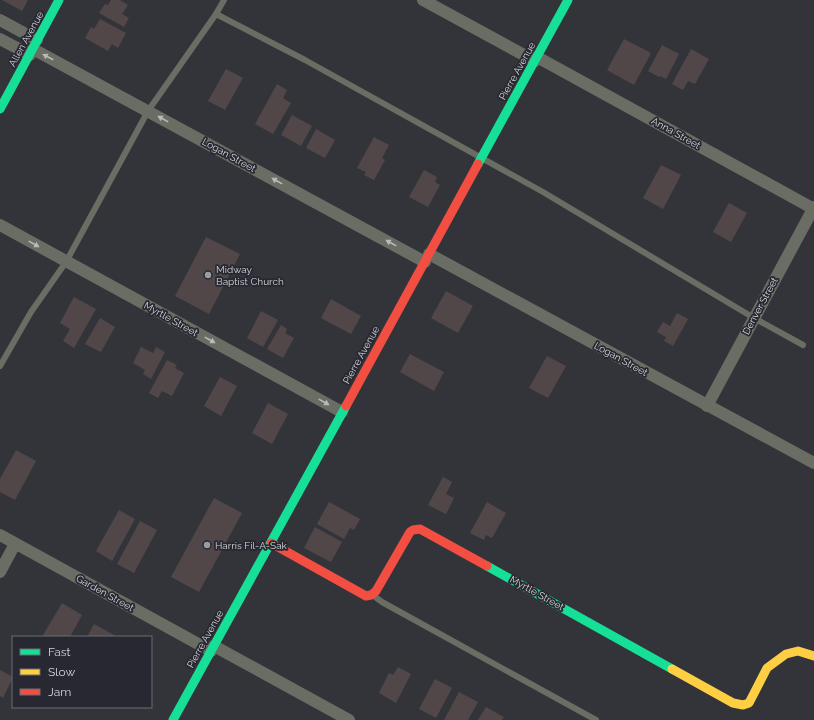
<svg xmlns="http://www.w3.org/2000/svg" width="814" height="720" viewBox="0 0 814 720" font-family="Raleway,sans-serif">
<rect width="100%" height="100%" fill="#333439"/>
<g fill="#514749">
<path d="M 2,0 L 28,0 L 22,11 Z"/>
<path d="M 111,0 L 120,0 L 128,5 L 122,14 L 129,18 L 124,27 L 99,13 L 105,4 L 108,5 Z"/>
<path d="M 100,19 L 126,33 L 118,48 L 112,44 L 108,51 L 85,38 L 91,27 L 94,29 Z"/>
<path d="M 624,39 L 651,53 L 634,85 L 607,70 Z"/>
<path d="M 662,45 L 679,54 L 666,79 L 660,76 L 659,77 L 648,71 Z"/>
<path d="M 691,49 L 709,59 L 695,84 L 688,81 L 683,90 L 672,84 Z"/>
<path d="M 226,69 L 243,78 L 225,110 L 208,101 Z"/>
<path d="M 277,84 L 287,90 L 283,98 L 291,103 L 273,134 L 255,124 Z"/>
<path d="M 292,115 L 312,126 L 301,146 L 281,135 Z"/>
<path d="M 316,129 L 335,140 L 325,158 L 306,148 Z"/>
<path d="M 374,137 L 389,145 L 382,158 L 385,160 L 374,180 L 364,175 L 366,172 L 357,168 Z"/>
<path d="M 661,165 L 681,175 L 663,209 L 643,198 Z"/>
<path d="M 424,170 L 437,177 L 435,182 L 440,185 L 428,207 L 409,197 Z"/>
<path d="M 729,203 L 747,213 L 731,242 L 713,232 Z"/>
<path d="M 206,237 L 240,254 L 209,314 L 175,296 Z"/>
<path d="M 446,291 L 473,306 L 458,333 L 431,318 Z"/>
<path d="M 74,297 L 96,309 L 74,348 L 63,341 L 70,329 L 60,323 Z"/>
<path d="M 331,299 L 361,316 L 351,334 L 321,318 Z"/>
<path d="M 261,311 L 278,320 L 263,347 L 247,338 Z"/>
<path d="M 677,313 L 688,319 L 673,346 L 664,341 L 666,337 L 657,332 L 663,322 L 670,326 Z"/>
<path d="M 100,318 L 115,327 L 101,352 L 85,344 Z"/>
<path d="M 281,325 L 287,329 L 285,333 L 294,338 L 283,358 L 267,349 Z"/>
<path d="M 141,347 L 153,353 L 156,347 L 165,352 L 151,379 L 143,374 L 145,370 L 133,363 Z"/>
<path d="M 410,354 L 444,372 L 434,391 L 400,372 Z"/>
<path d="M 547,356 L 566,366 L 548,398 L 529,388 Z"/>
<path d="M 167,360 L 177,365 L 175,368 L 184,373 L 172,396 L 162,391 L 158,398 L 149,393 Z"/>
<path d="M 220,377 L 237,386 L 221,416 L 204,406 Z"/>
<path d="M 268,403 L 288,414 L 272,444 L 252,433 Z"/>
<path d="M 16,450 L 36,461 L 15,500 L 0,492 L 0,479 Z"/>
<path d="M 443,477 L 452,482 L 446,494 L 454,498 L 446,514 L 428,505 Z"/>
<path d="M 214,498 L 242,513 L 199,592 L 171,577 Z"/>
<path d="M 329,502 L 360,519 L 354,530 L 350,528 L 344,539 L 317,524 Z"/>
<path d="M 487,502 L 506,513 L 492,538 L 486,535 L 484,540 L 470,533 Z"/>
<path d="M 119,510 L 135,519 L 112,561 L 96,551 Z"/>
<path d="M 140,521 L 157,530 L 134,573 L 117,564 Z"/>
<path d="M 315,527 L 342,542 L 331,562 L 304,548 Z"/>
<path d="M 62,603 L 82,615 L 70,637 L 46,637 L 43,635 Z"/>
<path d="M 94,624 L 114,635 L 113,637 L 87,637 Z"/>
<path d="M 398,667 L 411,674 L 396,703 L 379,693 L 389,673 L 393,675 Z"/>
<path d="M 0,670 L 13,677 L 3,698 L 0,696 Z"/>
<path d="M 435,679 L 452,688 L 436,718 L 419,709 Z"/>
<path d="M 459,692 L 478,702 L 468,720 L 444,720 Z"/>
<path d="M 486,707 L 504,717 L 502,720 L 478,720 Z"/>
</g>
<g fill="none" stroke-linecap="round" stroke-linejoin="round">
<g stroke="#696d63" stroke-width="6">
<path d="M 216,14 L 305,60 L 543,192 L 754,318 L 803,345"/>
<path d="M 0,366 L 31,312 L 66,262 L 148,111 L 216,14 L 224,0"/>
<path d="M 374,596 L 382,602 L 596,720"/>
</g>
<g stroke="#696d63" stroke-width="12">
<path d="M 423,0 L 535,61"/>
<path d="M 0,20 L 37,40"/>
<path d="M 0,39 L 30,55"/>
<path d="M 33,49 L 425,262"/>
<path d="M 537,57 L 814,209"/>
<path d="M 0,225 L 342,412"/>
<path d="M 429,254 L 814,463"/>
<path d="M 707,406 L 814,207"/>
<path d="M 0,535 L 211,651"/>
<path d="M 0,572 L 15,544"/>
<path d="M 214,646 L 349,720"/>
</g>
<g stroke="#16e098" stroke-width="9">
<path d="M 0,109 L 59,0"/>
<path d="M 478,164 L 568,0"/>
<path d="M 487,566 L 672,669"/>
<path d="M 173,720 L 346,406"/>
</g>
<path stroke="#ffcf43" stroke-width="9" d="M 672,669 L 733,703 L 743,705 L 749,703 L 767,668 L 786,654 L 798,651 L 814,656"/>
<g stroke="#f24e42" stroke-width="9">
<path d="M 346,406 L 478,164"/>
<path d="M 271,543 L 366,596 L 371,595 L 376,591 L 410,532 L 413,530 L 420,529 L 487,566"/>
</g>
</g>
<defs><path id="oneway-solid" d="M-6-.8H1V-3.2L6.5 0L1 3.2V.8H-6Z"/></defs>
<g fill="#b8babc">
<use href="#oneway-solid" transform="translate(48 57) rotate(-152)"/>
<use href="#oneway-solid" transform="translate(163 119) rotate(-151)"/>
<use href="#oneway-solid" transform="translate(277 181) rotate(-151)"/>
<use href="#oneway-solid" transform="translate(391 243) rotate(-151)"/>
<use href="#oneway-solid" transform="translate(34 244) rotate(29)"/>
<use href="#oneway-solid" transform="translate(210 340) rotate(29)"/>
<use href="#oneway-solid" transform="translate(324 402) rotate(29)"/>
</g>
<g fill="#9b9ca2" stroke="#272831" stroke-width="1.5">
<circle cx="208" cy="275" r="4"/>
<circle cx="207" cy="545" r="4"/>
</g>
<g text-anchor="middle" dominant-baseline="central" stroke-width="3.5" stroke-linejoin="round" paint-order="stroke">
<g font-size="10" fill="#d3d4da" stroke="#272831">
<text transform="translate(26 39) rotate(-61)">Allen Avenue</text>
<text transform="translate(517 71) rotate(-61)">Pierre Avenue</text>
<text transform="translate(676 133) rotate(29)">Anna Street</text>
<text transform="translate(229 155) rotate(29)">Logan Street</text>
<text transform="translate(760 306) rotate(-62)">Denver Street</text>
<text transform="translate(171 319) rotate(29)">Myrtle Street</text>
<text transform="translate(361 355) rotate(-61)">Pierre Avenue</text>
<text transform="translate(621 359) rotate(29)">Logan Street</text>
<text transform="translate(105 593) rotate(29)">Garden Street</text>
<text transform="translate(537 593) rotate(29)">Myrtle Street</text>
<text transform="translate(205 639) rotate(-61)">Pierre Avenue</text>
</g>
<g font-size="10" fill="#d3d4da" stroke="#272831" text-anchor="start">
<text x="216" y="269">Midway<tspan x="216" dy="12">Baptist Church</tspan></text>
<text x="215" y="545">Harris Fil-A-Sak</text>
</g>
</g>
<rect x="12" y="636" width="140" height="72" fill="#272831" stroke="#6c6d75"/>
<rect x="20" y="649" width="20" height="6" fill="#16e098" stroke="#6c6d75"/>
<text x="48" y="656" font-size="12" fill="#d3d4da">Fast</text>
<rect x="20" y="669" width="20" height="6" fill="#ffcf43" stroke="#6c6d75"/>
<text x="48" y="676" font-size="12" fill="#d3d4da">Slow</text>
<rect x="20" y="689" width="20" height="6" fill="#f24e42" stroke="#6c6d75"/>
<text x="48" y="696" font-size="12" fill="#d3d4da">Jam</text>
</svg>
